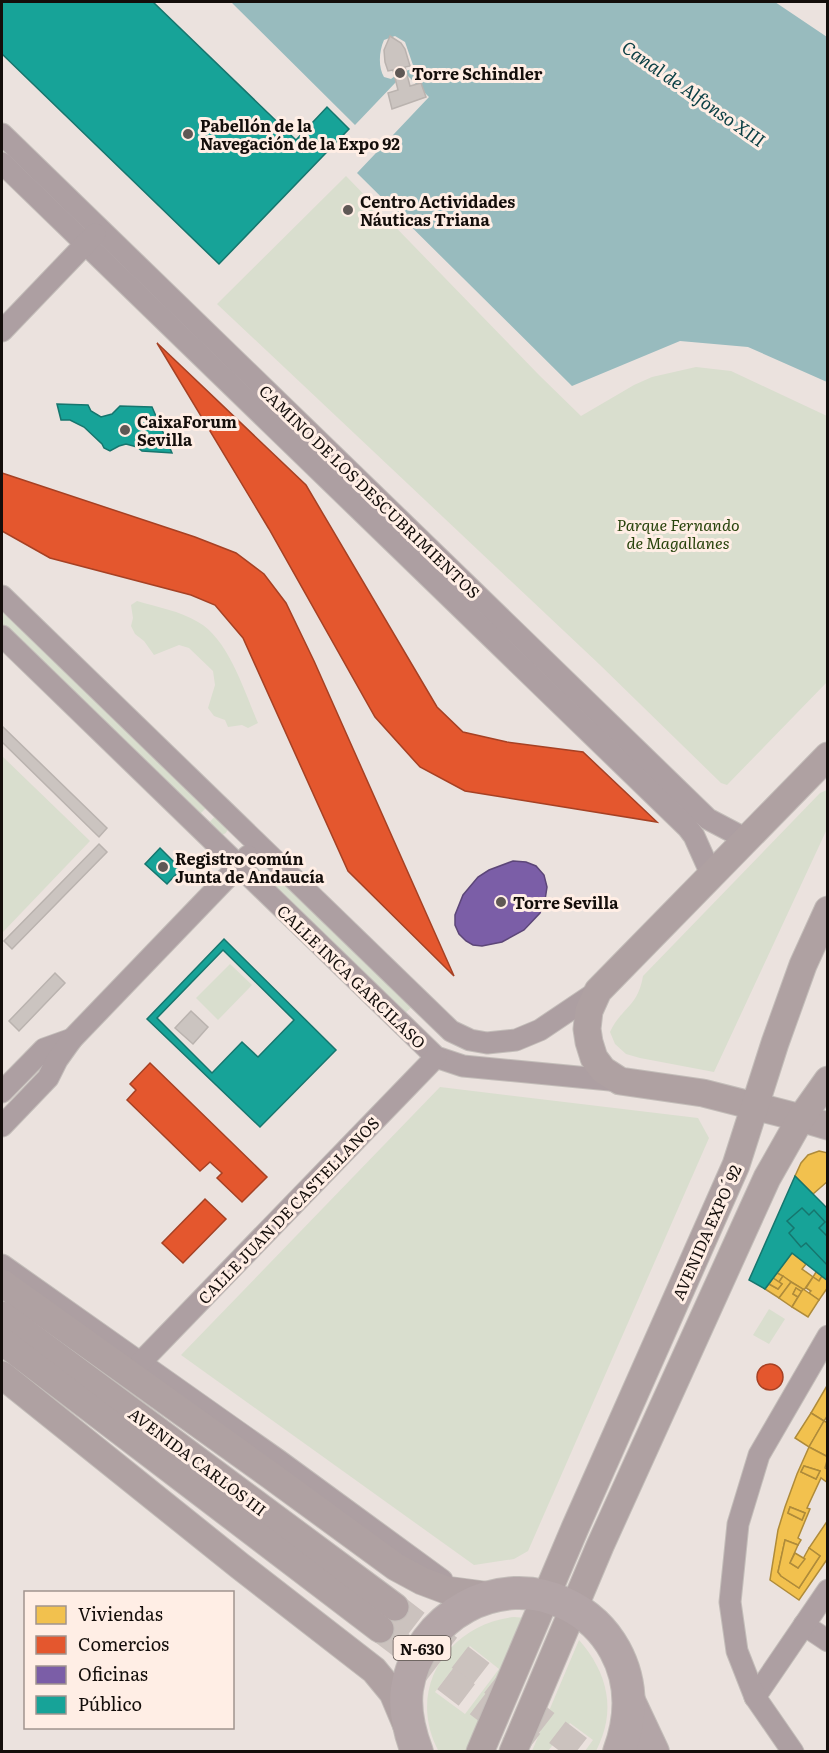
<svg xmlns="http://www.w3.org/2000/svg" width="829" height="1753" viewBox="0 0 829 1753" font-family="Literata,serif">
<rect width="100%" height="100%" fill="#ebe2de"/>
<g fill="#d9dece" fill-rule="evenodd">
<path d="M 346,176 L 539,375 L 581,416 L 634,385 L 652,377 L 696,367 L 731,371 L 827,416 L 827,682 L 727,785 L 721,783 L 599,664 L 217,304 Z"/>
<path d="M 137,601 C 157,607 180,611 198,622 C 228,638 245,693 258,723 L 248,728 L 242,725 L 228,727 L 225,720 L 214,716 L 208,708 L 215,685 L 213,671 L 189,648 L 179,645 L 154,655 L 144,641 L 135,634 L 131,626 L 133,618 L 131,605 Z"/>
<path d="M 2,606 L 208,806 L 198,816 L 2,626 Z"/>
<path d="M 2,756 L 90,841 L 2,933 Z"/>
<path d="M 827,790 L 827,829 L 714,1072 L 640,1058 L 626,1054 L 615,1044 L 610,1032 C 621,1008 638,1007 643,976 L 820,793 Z"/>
<path d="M 217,814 L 228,828 C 227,833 224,835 219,835 L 207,825 Z"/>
<path d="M 277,875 L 414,1005 L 403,1015 L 270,884 L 271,878 Z"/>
<path d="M 230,964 L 252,985 L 218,1020 L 196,998 Z"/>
<path d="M 440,1087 L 698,1118 L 709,1138 L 528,1551 L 514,1559 L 474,1565 L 181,1355 Z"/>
<path d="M 769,1309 L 785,1319 L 769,1344 L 753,1335 Z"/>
<path d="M 514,1617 L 526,1618 L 466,1751 L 439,1752 C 405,1690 448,1624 514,1617 ZM 470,1646 L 499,1669 L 465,1714 L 435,1692 Z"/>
<path d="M 579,1640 C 608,1673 617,1711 596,1751 L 585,1751 L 593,1740 L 570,1723 L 548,1751 L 532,1751 Z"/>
</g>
<path fill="#98bbbe" d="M 231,2 L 775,2 L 827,37 L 827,382 L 748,347 L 680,341 L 572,386 L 357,173 L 429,97 L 424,92 L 421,83 L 416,84 L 407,75 L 406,71 L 414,68 L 405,42 L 395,36 L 384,40 C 379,51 378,67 384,77 L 391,79 L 395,76 L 396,82 L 355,125 Z"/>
<g fill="#f2c14e" stroke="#af8b3a" stroke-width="1.5" fill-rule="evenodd">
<path d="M 819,1151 L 828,1153 L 828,1181 L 813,1194 L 795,1176 L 801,1163 L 808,1155 Z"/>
<path d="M 792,1253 L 806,1264 L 802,1269 L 813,1277 L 804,1290 L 777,1273 Z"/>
<path d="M 816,1272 L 822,1276 L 819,1281 L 813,1277 Z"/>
<path d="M 777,1273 L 783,1276 L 779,1282 L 773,1278 Z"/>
<path d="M 783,1276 L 791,1282 L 779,1298 L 765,1289 L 769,1284 L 778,1289 L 782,1284 L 779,1282 Z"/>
<path d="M 822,1276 L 828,1281 L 828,1287 L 819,1300 L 809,1293 L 811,1291 L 806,1288 L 813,1277 L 819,1281 Z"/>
<path d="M 773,1278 L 782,1284 L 778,1289 L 769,1284 Z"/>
<path d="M 791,1282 L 803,1289 L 802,1292 L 796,1288 L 793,1294 L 798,1297 L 792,1307 L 779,1298 Z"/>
<path d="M 796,1288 L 802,1292 L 798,1297 L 793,1294 Z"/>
<path d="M 803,1289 L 819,1300 L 808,1317 L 792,1307 Z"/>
<path d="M 828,1384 L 828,1415 L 824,1421 L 811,1413 Z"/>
<path d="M 811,1413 L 824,1421 L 809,1447 L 795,1438 Z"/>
<path d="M 824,1421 L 828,1423 L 828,1457 L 809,1447 Z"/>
<path d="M 809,1447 L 828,1457 L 825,1468 L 828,1470 L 828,1483 L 821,1478 L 807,1508 L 810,1509 L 798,1538 L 801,1540 L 798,1545 L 785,1540 L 778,1572 L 781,1576 L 799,1588 L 820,1556 L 809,1548 L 828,1520 L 828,1558 L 799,1600 L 770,1580 L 778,1530 L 785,1507 L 797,1474 ZM 804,1466 L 820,1471 L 816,1479 L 801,1472 ZM 790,1507 L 805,1513 L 802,1520 L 788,1513 Z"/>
<path d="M 804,1466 L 820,1471 L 816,1479 L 801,1472 Z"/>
<path d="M 790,1507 L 805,1513 L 802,1520 L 788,1513 Z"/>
<path d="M 785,1540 L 798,1545 L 790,1563 L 798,1568 L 809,1548 L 820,1556 L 799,1588 L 781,1576 L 778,1572 Z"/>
<path d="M 795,1553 L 805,1559 L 798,1568 L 790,1563 Z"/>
</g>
<g fill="#e4572e" stroke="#a64124" stroke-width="1.5">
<path d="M 157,343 L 306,485 L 437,707 L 463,732 L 507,742 L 583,752 L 657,822 L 465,791 L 420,767 L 375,717 L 269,529 Z"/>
<path d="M 2,473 L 195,537 L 236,553 L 264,574 L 286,603 L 314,661 L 454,976 L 348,871 L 243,638 L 215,605 L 191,595 L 50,558 L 2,531 Z"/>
<path d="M 150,1063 L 267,1177 L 242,1202 L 217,1178 L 222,1173 L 210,1162 L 200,1171 L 127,1100 L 136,1090 L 130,1084 Z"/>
<path d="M 205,1199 L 226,1219 L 183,1263 L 162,1243 Z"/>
<circle cx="770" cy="1377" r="13"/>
</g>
<path fill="#7b5ea7" stroke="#5c4678" stroke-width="1.5" d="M 513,861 L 526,862 L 536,866 L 544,875 L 547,887 L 545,900 L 540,913 L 524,930 L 502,942 L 482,946 L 473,945 L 466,941 L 459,934 L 455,925 L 455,915 L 463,895 L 478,877 L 489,870 Z"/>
<g fill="#17a398" stroke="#16766e" stroke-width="1.5" fill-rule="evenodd">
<path d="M 2,2 L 153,2 L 296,140 L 327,107 L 349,129 L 219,264 L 2,54 Z"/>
<path d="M 57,404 L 88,405 L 91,411 L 101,417 L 112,414 L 120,406 L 152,407 L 172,453 L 142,451 L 137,447 L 126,444 L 119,446 L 110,451 L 104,448 L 102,444 L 84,427 L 70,420 L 61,420 Z"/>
<path d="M 160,848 L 181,869 L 167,884 L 145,864 Z"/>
<path d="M 224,939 L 336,1050 L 260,1127 L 147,1019 ZM 223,950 L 294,1020 L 258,1057 L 242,1042 L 212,1073 L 157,1018 Z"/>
<path d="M 795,1176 L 828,1209 L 828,1281 L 792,1253 L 765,1289 L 749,1280 Z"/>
<path d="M 802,1208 L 809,1215 L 814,1210 L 825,1222 L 819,1228 L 828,1237 L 828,1266 L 806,1243 L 801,1247 L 789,1233 L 794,1228 L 787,1221 Z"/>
</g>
<g fill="#cbc4c0" stroke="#bab3af" stroke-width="1.5">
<path d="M 390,36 L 401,43 L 405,49 L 410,66 L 405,67 L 410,86 L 421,83 L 426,97 L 392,109 L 388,93 L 398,90 L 393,70 L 388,71 L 385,62 L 384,50 Z"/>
<path d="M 2,726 L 107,828 L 99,837 L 2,742 Z"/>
<path d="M 99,844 L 107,852 L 12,949 L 4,941 Z"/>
<path d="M 55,973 L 65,983 L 19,1031 L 9,1021 Z"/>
<path d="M 191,1011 L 208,1027 L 193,1044 L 175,1028 Z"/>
</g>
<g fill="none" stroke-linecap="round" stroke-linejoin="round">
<g stroke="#cbc2be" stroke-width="27" stroke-dasharray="27 14" stroke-linecap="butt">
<path d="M 395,1607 L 583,1752"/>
<path d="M 380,1629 L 542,1752"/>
</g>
<defs>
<g id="minor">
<path d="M 2,134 L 708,819 L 746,839"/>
<path d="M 2,163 L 688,828 L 694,836 L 711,874"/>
<path d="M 2,331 L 95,234"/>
<path d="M 2,596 L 451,1031 L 470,1040 L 487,1043 L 516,1040 L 540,1030 L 598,991"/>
<path d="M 2,636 L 436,1057 L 463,1066 L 620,1081"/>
<path d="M 2,1092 L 44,1049 L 72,1039"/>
<path d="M 2,1126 L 48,1078 L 57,1060 L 72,1039 L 248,856"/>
<path d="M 2,1265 L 278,1460 L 442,1580"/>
<path d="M 141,1362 L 436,1057"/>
<path d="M 804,1625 L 828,1641"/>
<path d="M 755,1697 L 828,1590"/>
<path d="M 793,1752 L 755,1697 L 737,1651 L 730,1602 L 738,1524 L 759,1455 L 828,1336"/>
</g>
<g id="major">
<path d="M 828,756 L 598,991 L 589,1011 L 587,1029 L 589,1042 L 594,1058 L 603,1070 L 620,1081 L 703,1093 L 801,1118 L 828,1126"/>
<path d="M 2,1283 L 270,1475 L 396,1567 L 422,1581 L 446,1590 L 491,1596"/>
<path d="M 2,1315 L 395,1607"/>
<path d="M 2,1341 L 380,1629"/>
<path d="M 2,1375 L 240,1566 L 374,1670 L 393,1693 L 406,1724"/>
<path d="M 480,1752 L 575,1528 L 736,1165 L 775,1043 L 803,965 L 828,910"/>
<path d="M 513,1752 L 600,1546 L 767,1178 L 801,1118 L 828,1080"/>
</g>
<g id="highway">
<path d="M 629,1701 L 653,1752"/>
<path d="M 417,1752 C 409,1731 404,1711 407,1689 C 419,1616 499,1571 566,1604 C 587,1614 604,1630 615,1650 C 633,1683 632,1717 619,1752"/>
</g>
</defs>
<use href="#minor" stroke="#c3bdb9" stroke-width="23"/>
<use href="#major" stroke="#c3bdb9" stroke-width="29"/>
<use href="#highway" stroke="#c3bdb9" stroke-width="34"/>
<use href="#minor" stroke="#ad9fa2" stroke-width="21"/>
<use href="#major" stroke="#afa1a2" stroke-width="27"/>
<use href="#highway" stroke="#b3a5a7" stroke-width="32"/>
</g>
<g fill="#5f5855" stroke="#ffeee5" stroke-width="2">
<circle cx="400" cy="73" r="6"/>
<circle cx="188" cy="134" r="6"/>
<circle cx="348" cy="210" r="6"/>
<circle cx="125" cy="430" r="6"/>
<circle cx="163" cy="867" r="6"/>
<circle cx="501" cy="902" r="6"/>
</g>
<g text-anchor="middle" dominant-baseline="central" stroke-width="6" stroke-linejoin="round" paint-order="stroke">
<rect fill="#ffeee5" stroke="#5a514c" stroke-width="1.5" x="393.5" y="1636" width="57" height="24" rx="4.5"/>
<g font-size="15" font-weight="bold" fill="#140e0b">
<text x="422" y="1648">N-630</text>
</g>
<g font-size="16" font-weight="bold" fill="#140e0b" stroke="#ffeee5" text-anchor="start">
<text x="412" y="73">Torre Schindler</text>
<text x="200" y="125">Pabellón de la<tspan x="200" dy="18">Navegación de la Expo 92</tspan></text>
<text x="360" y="201">Centro Actividades<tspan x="360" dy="18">Náuticas Triana</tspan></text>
<text x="137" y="421">CaixaForum<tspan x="137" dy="18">Sevilla</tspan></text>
<text x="175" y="858">Registro común<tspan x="175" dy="18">Junta de Andaucía</tspan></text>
<text x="513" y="902">Torre Sevilla</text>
</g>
<g font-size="16" fill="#140e0b" stroke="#ffeee5">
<text transform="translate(370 491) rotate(44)">CAMINO DE LOS DESCUBRIMIENTOS</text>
<text transform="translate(352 976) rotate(44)">CALLE INCA GARCILASO</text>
<text transform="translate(288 1210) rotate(-46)">CALLE JUAN DE CASTELLANOS</text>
<text transform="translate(706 1232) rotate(-66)">AVENIDA EXPO´92</text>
<text transform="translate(198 1461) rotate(37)">AVENIDA CARLOS III</text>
</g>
<g font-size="16" font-style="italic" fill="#28430c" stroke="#ffeee5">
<text x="678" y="524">Parque Fernando<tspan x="678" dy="18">de Magallanes</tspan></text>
</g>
<g font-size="18" font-style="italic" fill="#0c4045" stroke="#ffeee5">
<text transform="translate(694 93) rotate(35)">Canal de Alfonso XIII</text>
</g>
</g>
<rect width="829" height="1753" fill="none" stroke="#140e0b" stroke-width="6"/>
<rect x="24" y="1591" width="210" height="138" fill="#ffeee5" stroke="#a1948e" stroke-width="1.5"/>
<rect x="36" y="1606" width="30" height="18" fill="#f2c14e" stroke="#a1948e" stroke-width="1.5"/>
<text x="78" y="1621" font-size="18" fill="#140e0b">Viviendas</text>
<rect x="36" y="1636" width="30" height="18" fill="#e4572e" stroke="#a1948e" stroke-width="1.5"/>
<text x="78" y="1651" font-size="18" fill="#140e0b">Comercios</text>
<rect x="36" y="1666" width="30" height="18" fill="#7b5ea7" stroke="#a1948e" stroke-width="1.5"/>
<text x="78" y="1681" font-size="18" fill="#140e0b">Oficinas</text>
<rect x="36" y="1696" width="30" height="18" fill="#17a398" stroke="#a1948e" stroke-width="1.5"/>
<text x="78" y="1711" font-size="18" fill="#140e0b">Público</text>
</svg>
